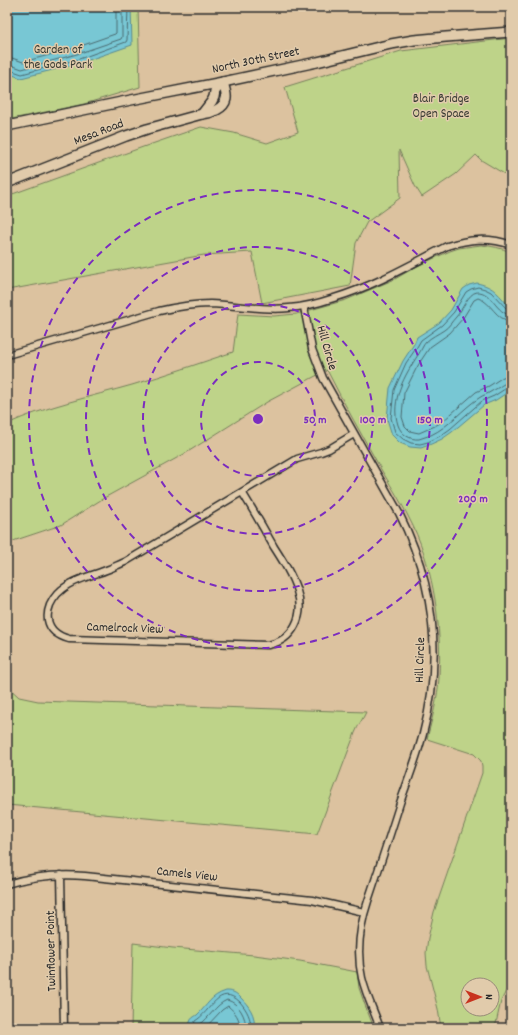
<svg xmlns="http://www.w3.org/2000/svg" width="518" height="1035" viewBox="0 0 518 1035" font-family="Dekko,sans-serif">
<rect width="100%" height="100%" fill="#dcc29f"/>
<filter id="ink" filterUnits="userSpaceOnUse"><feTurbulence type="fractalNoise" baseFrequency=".025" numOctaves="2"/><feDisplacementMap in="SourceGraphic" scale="8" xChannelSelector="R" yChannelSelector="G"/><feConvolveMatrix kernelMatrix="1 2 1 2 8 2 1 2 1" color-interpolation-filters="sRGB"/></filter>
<g filter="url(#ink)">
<g fill="#bed389" stroke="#747f5a" fill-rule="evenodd">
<path d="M 7,7 L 138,7 L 140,87 L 84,104 L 7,120 Z"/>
<path d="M 511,38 L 511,178 L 481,160 L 476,155 L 456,174 L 422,197 L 415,186 L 399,150 L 400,198 L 367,222 L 356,243 L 350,286 L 262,303 L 252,252 L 204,255 L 7,290 L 7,196 L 143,147 L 201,127 L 234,133 L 267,143 L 298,132 L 285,87 L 401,51 Z"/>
<path d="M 481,245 C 492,246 501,248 511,252 L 511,981 L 501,1001 L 495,1028 L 441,1028 L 438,1009 L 427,966 L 426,953 L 428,938 L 434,912 L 482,773 L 482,766 L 481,761 L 474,754 L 427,739 C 432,719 438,698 439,677 C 442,629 434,570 413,526 C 404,507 393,489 382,471 C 363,437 344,404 327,370 L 267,402 L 186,453 L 104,498 L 61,525 L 7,543 L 7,424 C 47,406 90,397 132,385 C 166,375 200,363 233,352 L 238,314 L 274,316 L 296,314 L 346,300 L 395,279 L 417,266 L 450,251 L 459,248 ZM 468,985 L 492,985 L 492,1009 L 468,1009 Z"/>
<path d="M 7,686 L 19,697 L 38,701 L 366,712 C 363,719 358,725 355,733 L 317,834 L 7,805 Z"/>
<path d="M 133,943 L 173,948 L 254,955 L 300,961 L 357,972 L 359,988 L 365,1005 L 374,1028 L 131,1028 Z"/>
</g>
<g fill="#78c7d4" stroke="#598990">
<path d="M 7,7 L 131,7 L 132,45 L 80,63 L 21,78 L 7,73 Z"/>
<path d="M 477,283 C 496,287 498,295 511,308 L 511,390 L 496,400 L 484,405 L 452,432 L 442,439 L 429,445 L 421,448 L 410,447 L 400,443 L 392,435 L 387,419 L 390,388 L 403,361 L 414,344 L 417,337 L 439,323 L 451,310 L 463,289 L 469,285 Z"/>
<path d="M 226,991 C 229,991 231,991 233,992 C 236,993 238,995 240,997 C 249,1006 256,1015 254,1028 L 189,1028 C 190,1026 189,1024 190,1022 C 191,1018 194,1017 197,1015 C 208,1005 210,996 226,991 Z"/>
</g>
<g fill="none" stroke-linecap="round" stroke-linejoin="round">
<g stroke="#4a696f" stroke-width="1">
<path d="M 7,58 L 12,58 L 23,62 L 75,48 L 115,34 L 116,33 L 116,7"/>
<path d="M 7,64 L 11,65 L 22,69 L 77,54 L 121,39 L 122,37 L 122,7"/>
<path d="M 7,69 L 22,74 L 79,59 L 126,42 L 127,40 L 128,7"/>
<path d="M 511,310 L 507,309 L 491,292 L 485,289 L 478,287 L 471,289 L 466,292 L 454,312 L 442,325 L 421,340 L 417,347 L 406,363 L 394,390 L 391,418 L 395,432 L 403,439 L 411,443 L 420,444 L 428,442 L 440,436 L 450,429 L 482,401 L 494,396 L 508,387 L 511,387"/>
<path d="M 511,315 C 496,314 492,291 477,292 C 468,293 462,311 456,317 C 452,321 449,327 444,330 C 438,334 431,337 426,342 C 423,345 421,351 418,355 C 405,375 390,400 398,425 C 401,434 410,440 419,439 C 423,438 427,436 431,435 C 450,426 462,409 479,398 C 483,395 488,394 492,391 C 499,388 504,382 511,382"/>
<path d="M 511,321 C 495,320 492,302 478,298 L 474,300 L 463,318 L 450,333 L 430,347 L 422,359 L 416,369 L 404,393 L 402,417 L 405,426 L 410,431 L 414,432 L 419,433 L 435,426 L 443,421 L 476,392 L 489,386 L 503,377 L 511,376"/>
<path d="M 193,1028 L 195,1021 C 211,1012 219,982 240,1002 C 247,1010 251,1018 251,1028"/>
<path d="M 198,1028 L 199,1025 C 210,1018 215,1005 227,1000 C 239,1003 246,1017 246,1028"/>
<path d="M 205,1028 L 222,1010 L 228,1006 C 235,1012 240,1018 240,1028"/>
</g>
<defs>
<g id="minor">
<path d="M 304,307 L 312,349 L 323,378 L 399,513 C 434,583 443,658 423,734 C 417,757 408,780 400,803 C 390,835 379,868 368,901 C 360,925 356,952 362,978 C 366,995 374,1011 380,1028"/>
<path d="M 7,355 L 159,311 C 176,307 193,304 210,304 C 237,305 263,311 289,308 C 304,307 319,303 334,298 C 374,286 410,265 447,246 C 469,239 489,237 511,245"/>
<path d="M 242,492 C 253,510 264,529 274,547 C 283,561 292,575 297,591 C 305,615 294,640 268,645 L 69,639 C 58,636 50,631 48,620 C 47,614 48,610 50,605 C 61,581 87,578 109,569 C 114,567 120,564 125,562 L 297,459 L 321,452 L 329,449 L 354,434"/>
<path d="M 61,875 L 64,1028"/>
<path d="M 7,884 C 33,876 58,874 85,876 L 312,900 L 364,912"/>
</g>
<g id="secondary">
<path d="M 202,114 L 212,101 L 214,97 L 215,91 L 223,82"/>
<path d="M 7,126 L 131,100 L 223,82 L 317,62 L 391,44 L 414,40 L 446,37 L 511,32"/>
<path d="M 7,183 L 126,136 L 147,129 L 202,114 C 211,113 224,109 226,99 C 227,94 224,87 223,82"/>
</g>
</defs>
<use href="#minor" stroke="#2b2b2b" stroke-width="9"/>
<use href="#secondary" stroke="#2b2b2b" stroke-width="12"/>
<use href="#minor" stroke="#e1cbab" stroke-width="6"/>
<use href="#secondary" stroke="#e1cbab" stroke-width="9"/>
</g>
</g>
<g fill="none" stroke="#7b2cbf" stroke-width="2" stroke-dasharray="7 5">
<circle cx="258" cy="419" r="57"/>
<circle cx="258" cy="419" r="115"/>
<circle cx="258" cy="419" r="172"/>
<circle cx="258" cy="419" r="229"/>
</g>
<g text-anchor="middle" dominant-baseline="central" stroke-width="3" stroke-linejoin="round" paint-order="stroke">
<g font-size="13" fill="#3a3c34" stroke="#e1cbab">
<text x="58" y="50">Garden of<tspan x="58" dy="15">the Gods Park</tspan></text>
<text x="441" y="99">Blair Bridge<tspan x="441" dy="15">Open Space</tspan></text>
</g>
<g font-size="13" fill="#2b2b2b" stroke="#e1cbab">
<text transform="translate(256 61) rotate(-12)">North 30th Street</text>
<text transform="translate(99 133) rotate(-21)">Mesa Road</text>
<text transform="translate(326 348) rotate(74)">Hill Circle</text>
<text transform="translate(125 629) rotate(2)">Camelrock View</text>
<text transform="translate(421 660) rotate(-88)">Hill Circle</text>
<text transform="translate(187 875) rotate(6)">Camels View</text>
<text transform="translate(52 951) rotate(-91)">Twinflower Point</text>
</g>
</g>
<circle cx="258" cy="419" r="6" fill="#7b2cbf" stroke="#e1cbab" stroke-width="2"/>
<g font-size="12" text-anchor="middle" font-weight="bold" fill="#7b2cbf" stroke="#e1cbab" stroke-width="3" stroke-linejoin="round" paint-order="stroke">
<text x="315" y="423">50 m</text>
<text x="373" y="423">100 m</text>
<text x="430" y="423">150 m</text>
<text x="473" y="502">200 m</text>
</g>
<rect width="518" height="1035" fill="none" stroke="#e1cbab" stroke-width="24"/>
<rect x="12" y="12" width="494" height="1011" fill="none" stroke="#2b2b2b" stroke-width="1.5" filter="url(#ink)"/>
<g transform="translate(480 997) rotate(90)"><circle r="19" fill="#e1cbab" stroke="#988b78"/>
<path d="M0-3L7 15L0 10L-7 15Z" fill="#c8321e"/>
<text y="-6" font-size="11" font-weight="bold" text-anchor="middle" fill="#2b2b2b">N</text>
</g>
</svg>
